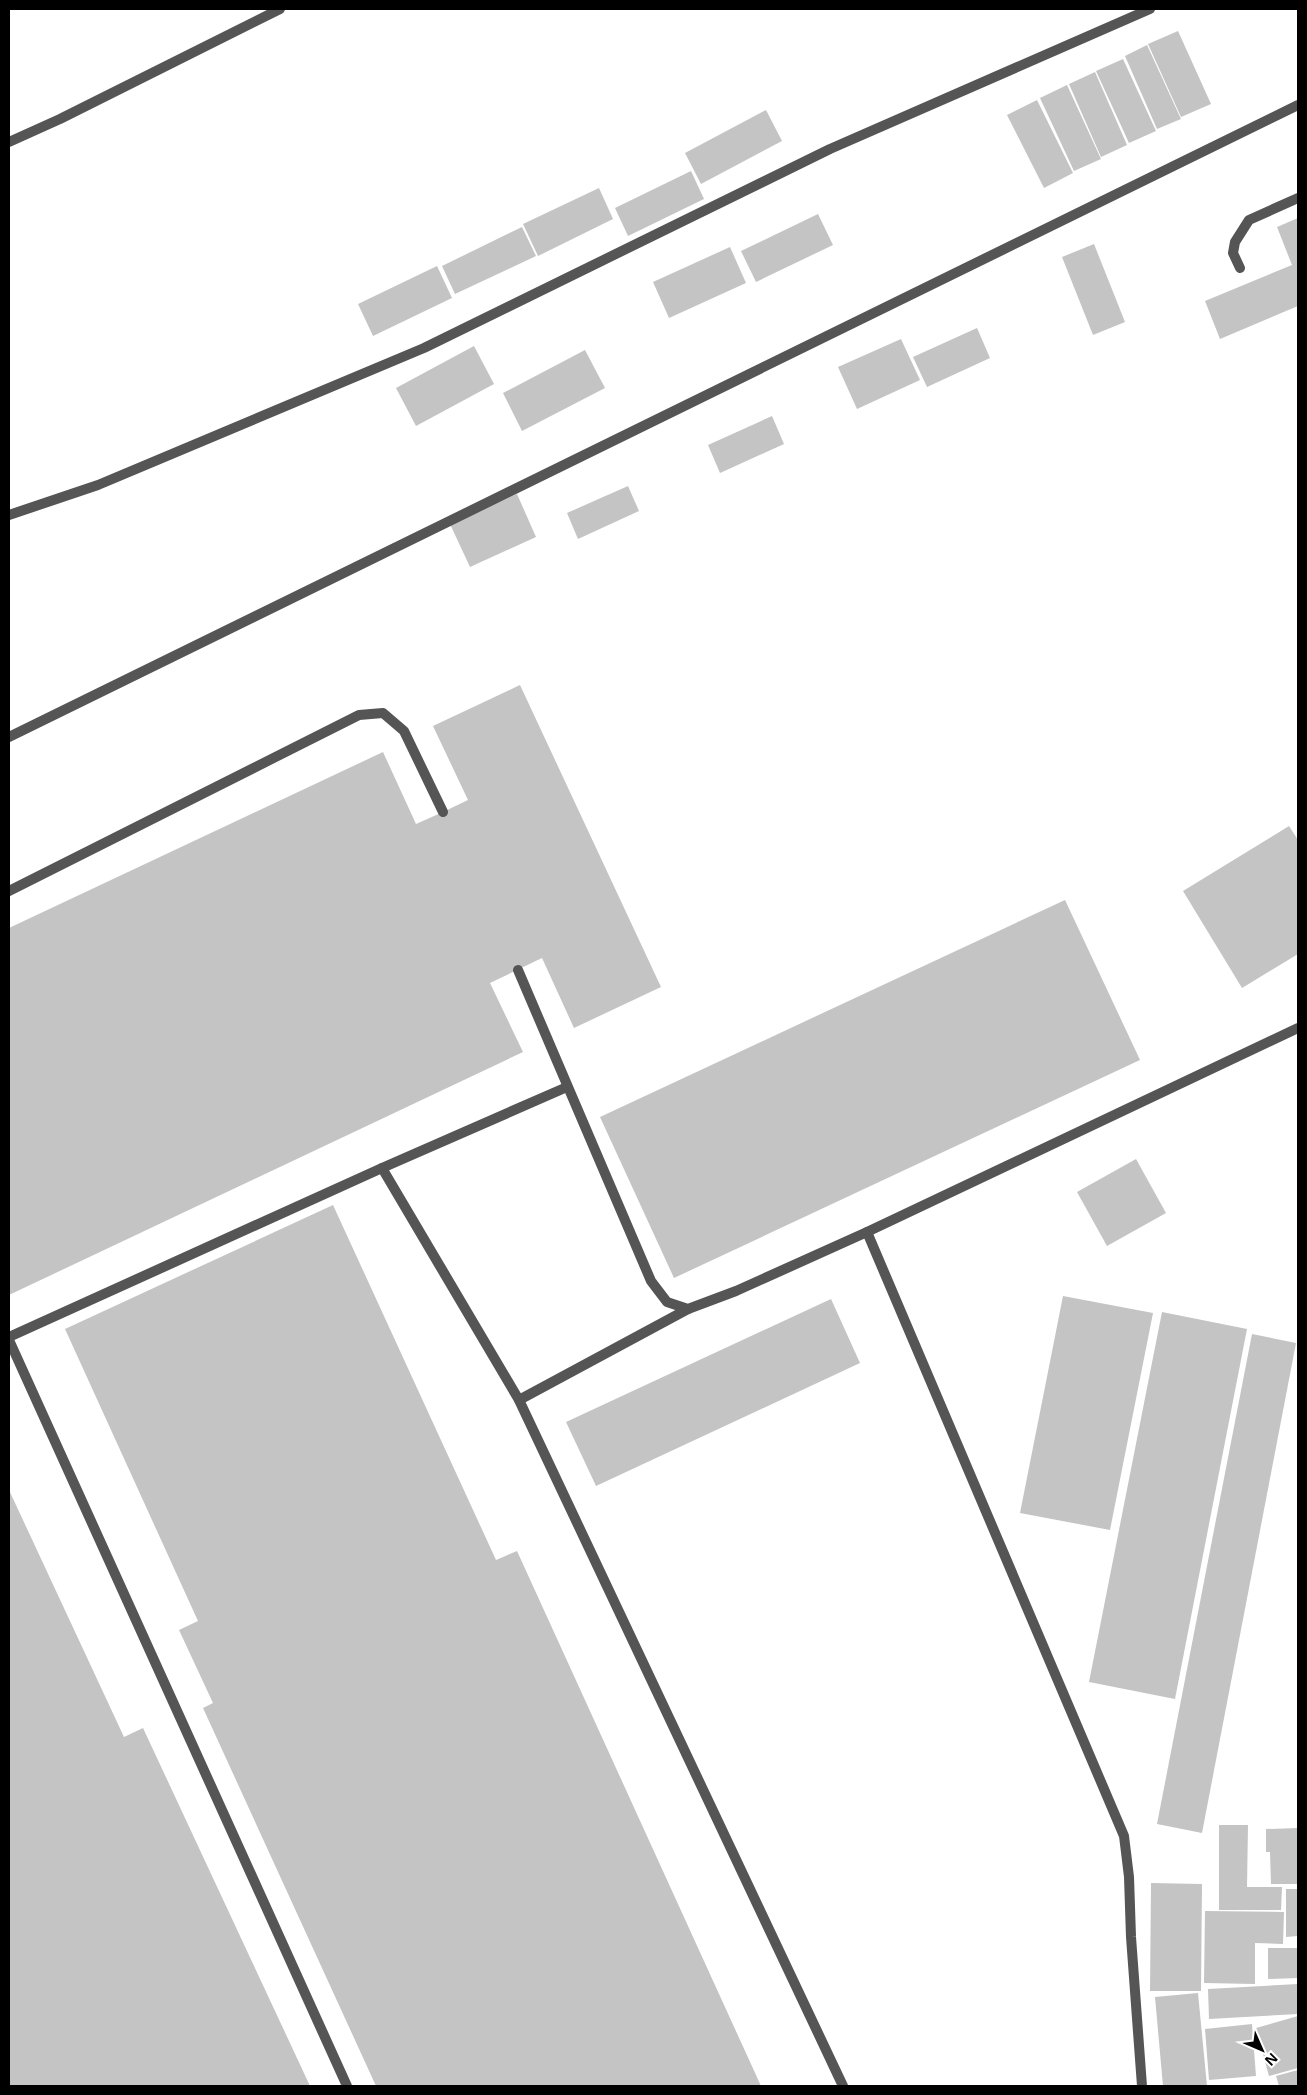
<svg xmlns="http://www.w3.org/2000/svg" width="1307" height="2095" viewBox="0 0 1307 2095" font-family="'Open Sans',sans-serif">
<rect width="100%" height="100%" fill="#fff"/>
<g fill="#c4c4c4">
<path d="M 1178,31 L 1211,104 L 1181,117 L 1148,44 Z"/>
<path d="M 1147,45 L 1181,119 L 1157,129 L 1125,56 Z"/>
<path d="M 1123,59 L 1156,131 L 1129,143 L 1096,71 Z"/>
<path d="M 1095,72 L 1127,145 L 1101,157 L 1069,84 Z"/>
<path d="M 1067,85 L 1101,159 L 1074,171 L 1040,98 Z"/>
<path d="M 1037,100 L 1073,173 L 1044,188 L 1007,115 Z"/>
<path d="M 766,110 L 782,141 L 701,184 L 685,153 Z"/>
<path d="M 691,171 L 704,199 L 628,236 L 615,208 Z"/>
<path d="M 599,188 L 613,219 L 538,256 L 523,224 Z"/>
<path d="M 818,214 L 833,245 L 756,282 L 741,251 Z"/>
<path d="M 1298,218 L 1298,306 L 1220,339 L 1205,301 L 1292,265 L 1277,227 Z"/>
<path d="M 522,227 L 536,256 L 455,294 L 442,266 Z"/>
<path d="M 1094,244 L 1125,322 L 1093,335 L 1062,257 Z"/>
<path d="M 730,247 L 746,283 L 669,318 L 653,282 Z"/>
<path d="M 437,266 L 452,298 L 373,336 L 358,304 Z"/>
<path d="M 977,328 L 990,358 L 927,387 L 913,357 Z"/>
<path d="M 901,339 L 920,380 L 857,409 L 838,367 Z"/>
<path d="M 474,346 L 494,384 L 416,426 L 396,388 Z"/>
<path d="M 585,350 L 605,388 L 522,431 L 503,393 Z"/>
<path d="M 772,416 L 784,444 L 720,473 L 708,445 Z"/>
<path d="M 628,486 L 639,511 L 578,539 L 567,513 Z"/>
<path d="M 517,494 L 536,537 L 470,567 L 450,524 Z"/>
<path d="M 520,685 L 661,987 L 574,1028 L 542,958 L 490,983 L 523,1052 L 9,1295 L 9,928 L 383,752 L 416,824 L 443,812 L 468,800 L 433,726 Z"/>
<path d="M 1289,826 L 1298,840 L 1298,954 L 1242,988 L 1183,891 Z"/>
<path d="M 1065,900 L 1140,1060 L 674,1278 L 600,1117 Z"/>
<path d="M 1136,1159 L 1166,1213 L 1107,1246 L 1077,1192 Z"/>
<path d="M 333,1205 L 496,1560 L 517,1551 L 761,2086 L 376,2086 L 203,1708 L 213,1703 L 179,1630 L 198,1621 L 65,1329 Z"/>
<path d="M 1063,1296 L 1153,1313 L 1110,1530 L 1020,1513 Z"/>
<path d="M 831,1299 L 860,1363 L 596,1486 L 566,1422 Z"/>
<path d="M 1162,1312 L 1247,1329 L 1175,1699 L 1089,1682 Z"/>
<path d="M 1252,1334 L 1296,1343 L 1202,1833 L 1157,1824 Z"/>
<path d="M 9,1490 L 124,1737 L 143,1728 L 310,2086 L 9,2086 Z"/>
<path d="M 1219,1825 L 1248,1825 L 1247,1887 L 1282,1887 L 1281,1910 L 1219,1910 Z"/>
<path d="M 1298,1828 L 1298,1884 L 1271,1884 L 1270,1852 L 1266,1852 L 1266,1829 Z"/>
<path d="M 1151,1883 L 1202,1884 L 1201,1991 L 1150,1991 Z"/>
<path d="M 1286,1889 L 1298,1889 L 1298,1936 L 1286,1937 Z"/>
<path d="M 1205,1911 L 1284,1912 L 1283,1944 L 1255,1943 L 1255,1984 L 1204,1983 Z"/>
<path d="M 1268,1948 L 1298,1948 L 1298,1978 L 1268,1979 Z"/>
<path d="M 1298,1984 L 1298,2014 L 1209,2019 L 1208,1989 Z"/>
<path d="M 1198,1993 L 1207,2086 L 1163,2086 L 1155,1997 Z"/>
<path d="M 1298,2016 L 1298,2068 L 1269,2076 L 1256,2028 Z"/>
<path d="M 1252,2024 L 1256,2076 L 1209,2080 L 1205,2029 Z"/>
<path d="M 1298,2070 L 1298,2086 L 1279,2086 L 1276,2076 Z"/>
</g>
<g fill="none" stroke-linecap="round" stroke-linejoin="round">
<g stroke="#555" stroke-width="10">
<path d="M 9,142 L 60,119 L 280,9"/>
<path d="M 1240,268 L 1233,253 L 1235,242 L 1249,220 L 1298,198"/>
<path d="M 9,515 L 98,485 L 424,348 L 830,149 L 1150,9"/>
<path d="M 9,737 L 1298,105"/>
<path d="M 9,891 L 359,715 L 383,713 L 404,731 L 443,812"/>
<path d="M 518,970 L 651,1281 L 667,1302 L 688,1309 L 736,1291 L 867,1232 L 1298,1028"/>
<path d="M 382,1168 L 519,1400 L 843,2086"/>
<path d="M 867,1232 L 1124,1836 L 1129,1877 L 1131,1937 L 1142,2086"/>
<path d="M 9,1337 L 382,1168 L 567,1087"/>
<path d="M 9,1340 L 347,2086"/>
<path d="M 519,1400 L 688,1309"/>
</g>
</g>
<rect width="1307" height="2095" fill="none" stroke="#000000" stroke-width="20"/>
<g transform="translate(1262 2050) rotate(135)" stroke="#ffffff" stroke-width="4" paint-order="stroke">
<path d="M0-4L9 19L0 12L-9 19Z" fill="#000000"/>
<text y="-8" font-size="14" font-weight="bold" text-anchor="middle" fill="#000000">N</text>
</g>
</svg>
